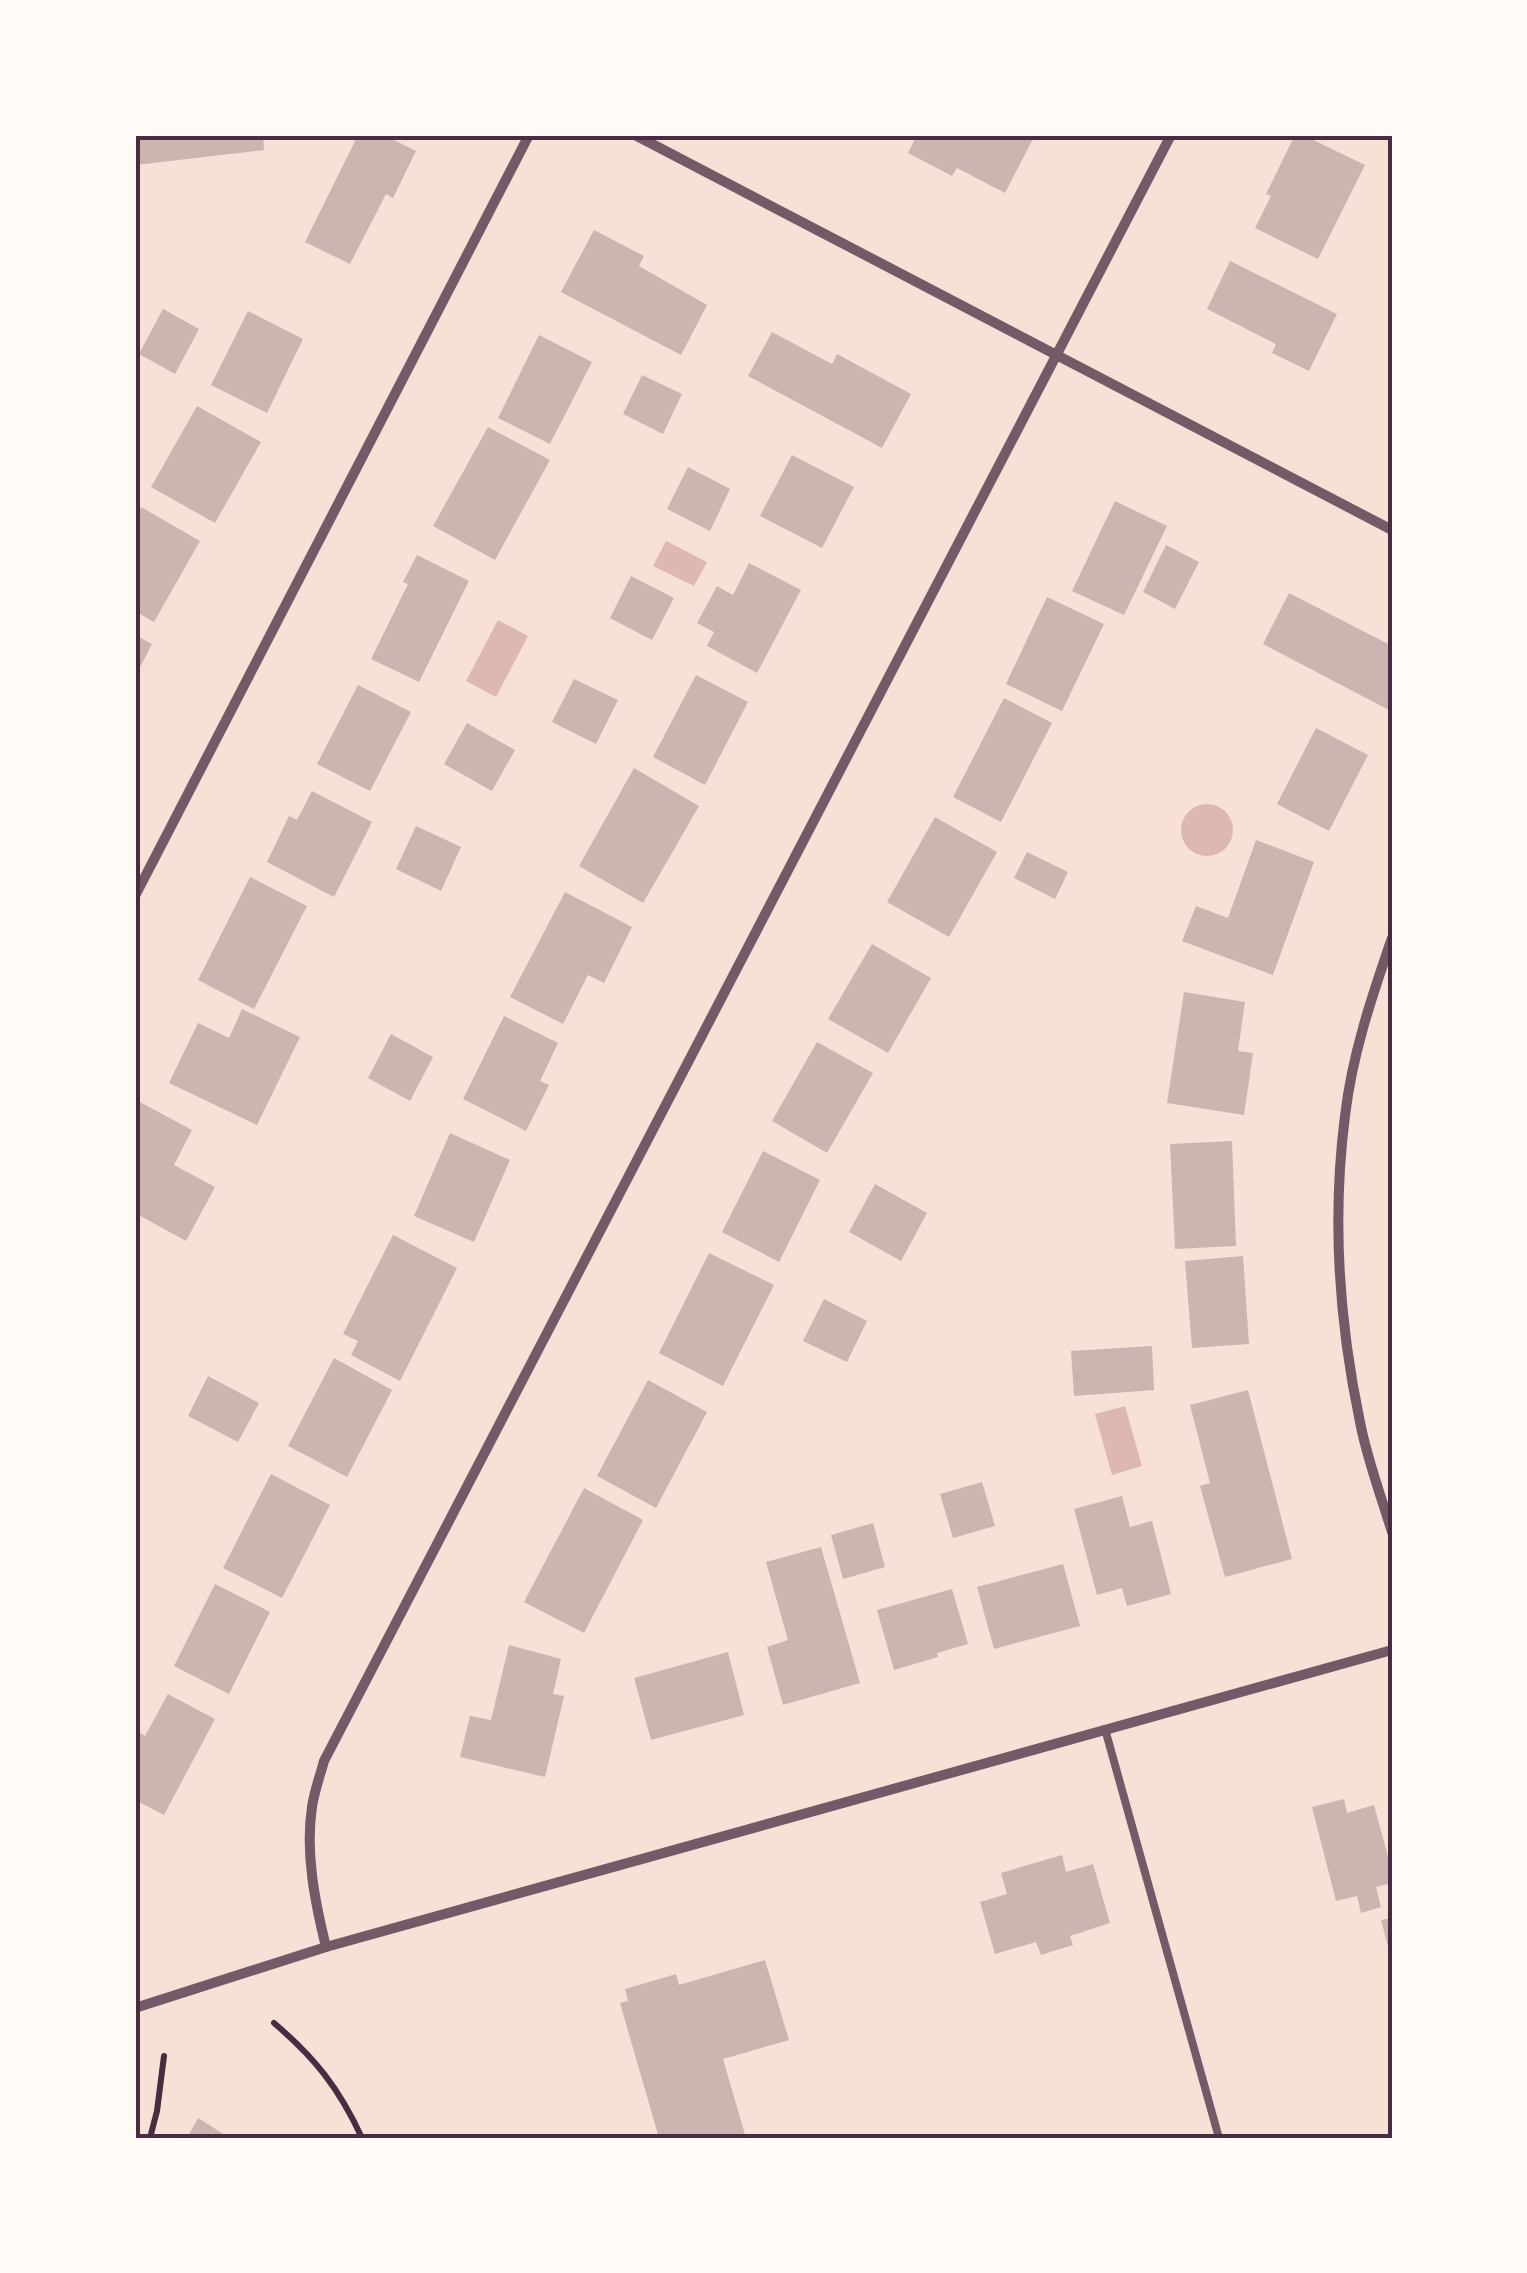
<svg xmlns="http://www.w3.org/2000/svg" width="1527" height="2273" viewBox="0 0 1527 2273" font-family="Roboto,sans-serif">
<rect width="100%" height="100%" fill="#f7e1d7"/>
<g fill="#dcb8b0">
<path d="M 666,541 L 707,562 L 694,586 L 653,566 Z"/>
<path d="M 498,620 L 528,636 L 496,697 L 466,681 Z"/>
<circle cx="1207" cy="830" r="26"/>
<path d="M 1125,1406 L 1142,1466 L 1112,1475 L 1095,1414 Z"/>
</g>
<g fill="#ccb4b1">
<path d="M 135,135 L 263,135 L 264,150 L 136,165 Z"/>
<path d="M 358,135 L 384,135 L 416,151 L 393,198 L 386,194 L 350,264 L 305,242 Z"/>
<path d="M 917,135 L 1035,135 L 1005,193 L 957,168 L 952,176 L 908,153 Z"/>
<path d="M 1295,135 L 1303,135 L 1365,165 L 1318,259 L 1255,228 L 1271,196 L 1266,194 Z"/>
<path d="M 594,230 L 644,256 L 639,266 L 707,305 L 681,355 L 561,292 Z"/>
<path d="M 1230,261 L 1337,314 L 1309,371 L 1272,353 L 1276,344 L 1207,309 Z"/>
<path d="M 163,309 L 199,329 L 175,374 L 139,354 Z"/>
<path d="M 248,311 L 303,339 L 267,413 L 211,385 Z"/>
<path d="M 772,332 L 832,364 L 837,354 L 911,394 L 882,448 L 748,376 Z"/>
<path d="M 539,335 L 592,362 L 550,444 L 498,418 Z"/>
<path d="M 642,375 L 682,394 L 663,434 L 623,414 Z"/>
<path d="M 197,406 L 261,442 L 215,523 L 151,487 Z"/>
<path d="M 488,427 L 550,460 L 495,560 L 433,526 Z"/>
<path d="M 792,455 L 854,487 L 822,548 L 760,516 Z"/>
<path d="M 688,467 L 730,489 L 710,531 L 667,509 Z"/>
<path d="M 1115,501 L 1167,526 L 1124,615 L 1072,591 Z"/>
<path d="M 141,507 L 200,541 L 154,622 L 135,611 L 135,517 Z"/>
<path d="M 1166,545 L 1199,562 L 1175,609 L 1143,592 Z"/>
<path d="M 417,555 L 469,581 L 419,682 L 371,659 L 408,584 L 403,582 Z"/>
<path d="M 749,563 L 801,590 L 757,673 L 707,646 L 714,632 L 697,623 L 717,586 L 733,595 Z"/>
<path d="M 631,576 L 674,598 L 652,640 L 610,618 Z"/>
<path d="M 1289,593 L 1392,646 L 1392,705 L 1389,710 L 1263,644 Z"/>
<path d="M 1047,597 L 1104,624 L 1062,711 L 1006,684 Z"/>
<path d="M 135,635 L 152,644 L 135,677 Z"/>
<path d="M 696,675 L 748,702 L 705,785 L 653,757 Z"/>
<path d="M 574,679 L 618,700 L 596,744 L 552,722 Z"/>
<path d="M 358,685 L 411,712 L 370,791 L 317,764 Z"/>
<path d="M 1004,698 L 1052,723 L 1001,822 L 953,797 Z"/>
<path d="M 467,723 L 515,750 L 492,791 L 444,764 Z"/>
<path d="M 1316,728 L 1368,755 L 1329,831 L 1277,804 Z"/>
<path d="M 634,768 L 699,806 L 643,903 L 579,866 Z"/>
<path d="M 312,791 L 372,822 L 334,897 L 267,862 L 289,816 L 297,820 Z"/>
<path d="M 935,817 L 997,852 L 949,937 L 887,902 Z"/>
<path d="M 416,826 L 461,847 L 441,891 L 396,869 Z"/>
<path d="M 1256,840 L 1314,862 L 1273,975 L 1182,941 L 1196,906 L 1228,918 Z"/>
<path d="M 1027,852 L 1068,872 L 1055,899 L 1014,878 Z"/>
<path d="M 250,877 L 307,906 L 254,1009 L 198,980 Z"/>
<path d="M 565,892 L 632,927 L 604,983 L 588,975 L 563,1024 L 510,997 Z"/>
<path d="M 872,944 L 931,978 L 888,1053 L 828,1019 Z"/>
<path d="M 1184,992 L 1245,1002 L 1238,1051 L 1253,1053 L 1244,1115 L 1167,1103 Z"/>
<path d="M 242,1009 L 300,1037 L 257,1125 L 169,1083 L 198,1023 L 229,1038 Z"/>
<path d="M 504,1016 L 558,1043 L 540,1081 L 549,1085 L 526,1131 L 463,1099 Z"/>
<path d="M 391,1034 L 433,1057 L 410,1101 L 368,1078 Z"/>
<path d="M 817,1042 L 873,1073 L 827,1153 L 772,1121 Z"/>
<path d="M 138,1101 L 192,1130 L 174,1165 L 215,1187 L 186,1241 L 135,1213 L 135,1107 Z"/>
<path d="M 450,1133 L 510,1160 L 474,1242 L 414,1216 Z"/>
<path d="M 1232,1141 L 1236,1246 L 1175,1249 L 1170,1144 Z"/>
<path d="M 763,1151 L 820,1180 L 779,1262 L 722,1232 Z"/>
<path d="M 875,1184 L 927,1213 L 901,1261 L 849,1232 Z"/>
<path d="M 393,1235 L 457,1268 L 400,1381 L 351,1355 L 358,1341 L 343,1334 Z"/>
<path d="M 709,1253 L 774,1285 L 723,1386 L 659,1353 Z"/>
<path d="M 1243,1256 L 1249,1344 L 1192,1348 L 1185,1261 Z"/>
<path d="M 824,1299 L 867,1321 L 847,1362 L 803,1341 Z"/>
<path d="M 1152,1346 L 1154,1390 L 1074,1396 L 1071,1351 Z"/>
<path d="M 334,1358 L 392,1390 L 347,1477 L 288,1446 Z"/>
<path d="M 208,1376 L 259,1403 L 238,1442 L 188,1416 Z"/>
<path d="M 648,1380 L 707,1412 L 656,1508 L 597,1476 Z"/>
<path d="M 1248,1390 L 1292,1559 L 1225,1577 L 1200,1486 L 1210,1483 L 1190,1405 Z"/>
<path d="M 271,1474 L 330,1505 L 282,1598 L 223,1568 Z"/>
<path d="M 982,1482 L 995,1526 L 953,1538 L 940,1494 Z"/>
<path d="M 584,1488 L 643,1520 L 584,1633 L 524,1602 Z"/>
<path d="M 1122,1496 L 1130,1527 L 1152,1521 L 1171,1594 L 1127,1606 L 1122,1588 L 1097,1595 L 1074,1509 Z"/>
<path d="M 873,1523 L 885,1567 L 843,1579 L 831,1535 Z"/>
<path d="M 821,1547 L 860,1683 L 783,1705 L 767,1647 L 788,1640 L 766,1562 Z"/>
<path d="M 1063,1564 L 1080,1626 L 994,1649 L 977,1587 Z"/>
<path d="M 215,1584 L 270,1612 L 229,1694 L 174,1666 Z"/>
<path d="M 952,1589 L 968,1644 L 937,1653 L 938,1657 L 894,1670 L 877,1610 Z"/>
<path d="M 509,1645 L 561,1659 L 553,1694 L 564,1696 L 545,1777 L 460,1757 L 470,1716 L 491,1720 Z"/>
<path d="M 728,1652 L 744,1715 L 651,1740 L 634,1678 Z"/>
<path d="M 168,1694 L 215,1719 L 164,1815 L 135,1800 L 135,1730 L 145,1736 Z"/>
<path d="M 1344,1799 L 1347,1813 L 1374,1805 L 1392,1871 L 1392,1883 L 1376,1887 L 1381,1907 L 1361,1913 L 1357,1896 L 1336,1901 L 1312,1807 Z"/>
<path d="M 1062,1855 L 1066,1872 L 1093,1864 L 1110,1923 L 1070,1936 L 1073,1945 L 1041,1955 L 1036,1942 L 995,1954 L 980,1902 L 1007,1894 L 1001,1873 Z"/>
<path d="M 1392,1918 L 1392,1957 L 1391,1958 L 1381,1920 Z"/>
<path d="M 765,1960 L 789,2040 L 723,2059 L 746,2138 L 659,2138 L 620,2003 L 628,2001 L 625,1989 L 676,1974 L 679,1985 Z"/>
<path d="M 198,2118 L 230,2138 L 187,2138 Z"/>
</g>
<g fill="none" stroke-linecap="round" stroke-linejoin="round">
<g stroke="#4a2c40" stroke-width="6">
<path d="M 274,2023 C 315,2058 339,2088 362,2138"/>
<path d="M 150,2138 L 157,2111 L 164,2056"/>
</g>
<path stroke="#755966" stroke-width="8" d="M 1105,1729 L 1219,2138"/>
<g stroke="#755966" stroke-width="10">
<path d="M 635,135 L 1392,530"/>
<path d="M 135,896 L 529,135"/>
<path d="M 1392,938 C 1372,996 1352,1055 1345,1116 C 1332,1217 1339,1322 1360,1422 C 1367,1459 1381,1496 1392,1532"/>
<path d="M 326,1947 C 315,1902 305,1853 312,1807 C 314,1792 320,1776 324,1761 L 1171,135"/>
<path d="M 135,2008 L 326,1947 L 1392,1650"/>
</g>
</g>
<rect width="1527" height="2273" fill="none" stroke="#fffaf5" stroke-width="275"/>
<rect x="138" y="138" width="1252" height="1998" fill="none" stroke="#4a2c40" stroke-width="4"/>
</svg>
